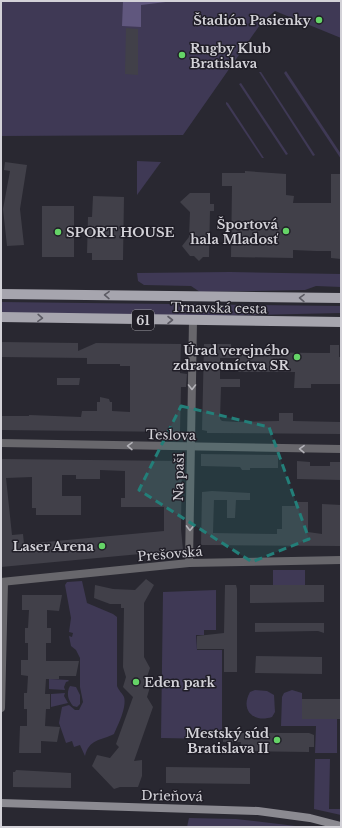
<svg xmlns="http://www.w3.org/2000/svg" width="342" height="828" viewBox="0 0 342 828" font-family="'Libre Baskerville',serif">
<rect width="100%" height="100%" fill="#292831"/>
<g fill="#3f3955">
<path d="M 1,1 L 341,1 L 341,38 L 275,11 L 262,22 L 183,135 L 1,136 Z"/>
<path d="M 286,71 L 341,154 L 341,159 L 284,73 Z"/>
<path d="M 259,72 L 261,72 L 315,155 L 313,156 Z"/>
<path d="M 241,83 L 288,154 L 286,155 L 239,84 Z"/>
<path d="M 226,102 L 228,103 L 264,158 L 262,158 L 226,104 Z"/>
<path d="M 137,161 L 161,162 L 137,195 Z"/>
<path d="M 230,272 L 341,274 L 341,287 L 316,286 L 305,290 L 200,292 L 191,286 L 144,285 L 138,281 L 137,273 Z"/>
<path d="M 1,302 L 341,306 L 341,313 L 214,316 L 1,313 Z"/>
<rect x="273" y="570" width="32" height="15"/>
<path d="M 82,581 L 87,603 L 113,614 L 117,617 L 117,686 C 119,691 122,693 124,697 C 127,707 118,725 114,734 C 100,741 89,739 85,756 L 80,745 L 74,747 L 72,741 L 66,743 L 59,723 L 62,707 L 69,705 L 75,710 L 79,710 L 83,702 L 80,687 L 80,658 L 76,650 L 71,646 L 69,636 L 72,637 L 73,633 L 69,632 L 71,618 L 65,585 L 67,582 Z"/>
<path d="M 216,590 L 216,630 L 204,630 L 204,635 L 196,635 L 197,650 L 222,650 L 222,733 L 215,733 L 215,739 L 161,738 L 163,592 Z"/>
<path d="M 49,679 L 68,680 L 69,681 L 66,682 L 64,687 L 65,690 L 49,689 Z"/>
<path d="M 70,686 L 76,687 L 80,695 L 80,704 L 77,707 L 73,706 C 68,700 66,693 70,686 Z"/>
<path d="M 255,690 L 267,691 L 274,695 L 275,712 L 272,717 C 253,723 240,710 250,692 Z"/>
<path d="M 292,690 L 302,693 L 302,719 L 337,719 L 337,753 L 315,753 L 316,726 L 281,726 L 282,697 L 284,693 Z"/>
<path d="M 65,693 L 64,696 L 68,703 L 51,707 L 51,694 Z"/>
<path d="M 315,759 L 330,759 L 329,809 L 341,809 L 341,815 L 314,809 Z"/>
<path d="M 189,818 L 236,819 L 304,827 L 187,827 Z"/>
</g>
<path fill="#60577e" d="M 123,1 L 174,1 L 141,5 L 141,27 L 122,26 Z"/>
<g fill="#414049" fill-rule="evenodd">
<path d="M 126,28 L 138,29 L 138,75 L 125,74 Z"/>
<path d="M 5,162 L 27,165 L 20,209 L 24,245 L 7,246 L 3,209 L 10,171 L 4,170 Z"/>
<path d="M 245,171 L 286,174 L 286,195 L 294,196 L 293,203 L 331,203 L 331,174 L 341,174 L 341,259 L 331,258 L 331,251 L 316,251 L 293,250 L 293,258 L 231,257 L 232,186 L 222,186 L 222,173 L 245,173 Z"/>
<path d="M 190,193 L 210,193 L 210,204 L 214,204 L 214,211 L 210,211 L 209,257 L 203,257 L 199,261 L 194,256 L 190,256 L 182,246 L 189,237 L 190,212 L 180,202 Z"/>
<path d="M 93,196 L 124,197 L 123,260 L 92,260 L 92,253 L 87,253 L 88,217 L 92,217 Z"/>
<rect x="42" y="206" width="32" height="51"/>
<path d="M 1,342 L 78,343 L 78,351 L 96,343 L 181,344 L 180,373 L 187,374 L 186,387 L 181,387 L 180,432 L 1,430 L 1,416 L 29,416 L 29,415 L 81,417 L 82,411 L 97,411 L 97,402 L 100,402 L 100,397 L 109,399 L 110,402 L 112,402 L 112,411 L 130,412 L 130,366 L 120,366 L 120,364 L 87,364 L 87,358 L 1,357 Z"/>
<path d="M 204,344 L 231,344 L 231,352 L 319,353 L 330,353 L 330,345 L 339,345 L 339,357 L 341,357 L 341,384 L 311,384 L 311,388 L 294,388 L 295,372 L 238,372 L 238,358 L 220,358 L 220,379 L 240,379 L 240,387 L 221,387 L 220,419 L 222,421 L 237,422 L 279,421 L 279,413 L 293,413 L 293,421 L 341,422 L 341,434 L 207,433 L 207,431 L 202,430 Z"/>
<path d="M 57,378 L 80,378 L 79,385 L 57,385 Z"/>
<path d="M 201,454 L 278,455 L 278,468 L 250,468 L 250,470 L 242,470 L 240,467 L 201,466 Z"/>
<path d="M 1,459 L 182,461 L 181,529 L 183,550 L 1,567 ZM 100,470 L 125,471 L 125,498 L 121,498 L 121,507 L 164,507 L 164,531 L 24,544 L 23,534 L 12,535 L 6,478 L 32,477 L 32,508 L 36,508 L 36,515 L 81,515 L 81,496 L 62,496 L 62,475 L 76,475 L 76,479 L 100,479 Z"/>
<path d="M 297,461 L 310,462 L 310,466 L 330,466 L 330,462 L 341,462 L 341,480 L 297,479 Z"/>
<path d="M 212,491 L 250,493 L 250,500 L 236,500 L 235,518 L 227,518 L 227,500 L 214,500 L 213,533 L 277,534 L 277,529 L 282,529 L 282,506 L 295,506 L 295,502 L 308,502 L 308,532 L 322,534 L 322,504 L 341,505 L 341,546 L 201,545 L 202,492 Z"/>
<path d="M 146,579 L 154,585 L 144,603 L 144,657 L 150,668 L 147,677 L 150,687 L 147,697 L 153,707 L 134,761 L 142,760 L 142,776 L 138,787 L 120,787 L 114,789 L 92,766 L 97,755 L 110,758 L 119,747 L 116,744 L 133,697 L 123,687 L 126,677 L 123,667 L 124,608 L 121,608 L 121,604 L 110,604 L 94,598 L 95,585 L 113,589 L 135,590 Z"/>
<path d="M 225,585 L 236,585 L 237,589 L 237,672 L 224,672 L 224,649 L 197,649 L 197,636 L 224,633 Z"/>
<path d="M 250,585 L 324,585 L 324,602 L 250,603 Z"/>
<path d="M 22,595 L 62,595 L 59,611 L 47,610 L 47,628 L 51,628 L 51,643 L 46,643 L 46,661 L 79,661 L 76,676 L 59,676 L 59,679 L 46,679 L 45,694 L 50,694 L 50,709 L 46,709 L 45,726 L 60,727 L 57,742 L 41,741 L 41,753 L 19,753 L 20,726 L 27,726 L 27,709 L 24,709 L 24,693 L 27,693 L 28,676 L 21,675 L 21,660 L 28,660 L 28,643 L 25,643 L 25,628 L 28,628 L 29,610 L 22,610 Z"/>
<path d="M 255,623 L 324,623 L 324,633 L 318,631 L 255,632 Z"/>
<path d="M 256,656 L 322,657 L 322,674 L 255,673 Z"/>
<rect x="302" y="699" width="39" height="20"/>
<path d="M 223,733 L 309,733 L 314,735 L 314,747 L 309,747 L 309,752 L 241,751 L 241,742 L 223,742 Z"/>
<path d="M 166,767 L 250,768 L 250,784 L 166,783 Z"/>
<path d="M 16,770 L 71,773 L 71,788 L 13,787 L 13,772 L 15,772 Z"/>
</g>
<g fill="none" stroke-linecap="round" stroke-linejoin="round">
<g stroke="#68676c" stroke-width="8">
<path d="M 1,443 L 341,449"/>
<path d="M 189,563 L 193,320"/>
<path d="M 1,582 L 189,563 L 341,560"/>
<path d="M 1,708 L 4,582"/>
</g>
<path stroke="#8b8a91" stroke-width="8" d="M 1,803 L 258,811 L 310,818 L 341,826"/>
<g stroke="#a6a5ae" stroke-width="10">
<path d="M 1,294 L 341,298"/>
<path d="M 1,317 L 341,322"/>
</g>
</g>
<defs><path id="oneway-chevron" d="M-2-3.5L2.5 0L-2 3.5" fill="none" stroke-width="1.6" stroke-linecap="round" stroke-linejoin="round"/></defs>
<g stroke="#5c5b64">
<use href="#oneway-chevron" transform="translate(107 295) rotate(-179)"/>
<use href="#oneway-chevron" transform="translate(302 298) rotate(-179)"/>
<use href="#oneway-chevron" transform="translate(40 318) rotate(2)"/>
<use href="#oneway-chevron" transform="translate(170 320)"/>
</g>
<g stroke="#b3b2b8">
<use href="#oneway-chevron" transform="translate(192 387) rotate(90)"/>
<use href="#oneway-chevron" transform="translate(130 446) rotate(-179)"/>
<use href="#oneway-chevron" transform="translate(302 449) rotate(-179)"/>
<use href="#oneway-chevron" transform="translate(190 528) rotate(91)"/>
</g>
<path fill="#237f79" fill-opacity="0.2" stroke="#237f79" stroke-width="3" stroke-dasharray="8 5" stroke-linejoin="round" d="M 181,406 L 269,427 L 309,539 L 252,562 L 139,490 Z"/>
<g fill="#65d467" stroke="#201e27" stroke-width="1.5">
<circle cx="319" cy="20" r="4"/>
<circle cx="182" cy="55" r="4"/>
<circle cx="286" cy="231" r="4"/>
<circle cx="58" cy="232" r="4"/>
<circle cx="297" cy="357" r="4"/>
<circle cx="102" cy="546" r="4"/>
<circle cx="136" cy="682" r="4"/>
<circle cx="277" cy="740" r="4"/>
</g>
<g text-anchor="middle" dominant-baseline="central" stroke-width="3" stroke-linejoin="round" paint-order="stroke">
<rect fill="#201e27" stroke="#9d9ca3" stroke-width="1" x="132" y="310" width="22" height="20" rx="3"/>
<g font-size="12" font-weight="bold" fill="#d3d2d8">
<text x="143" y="320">61</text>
</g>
<g font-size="13" font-weight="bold" fill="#d3d2d8" stroke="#201e27" text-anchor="end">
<text x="311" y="20">Štadión Pasienky</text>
<text x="190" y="48" text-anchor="start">Rugby Klub<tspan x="190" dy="15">Bratislava</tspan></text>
<text x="278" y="224">Športová<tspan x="278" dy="15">hala Mladosť</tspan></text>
<text x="66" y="232" text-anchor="start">SPORT HOUSE</text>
<text x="289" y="350">Úrad verejného<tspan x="289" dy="15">zdravotníctva SR</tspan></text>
<text x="94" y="546">Laser Arena</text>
<text x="144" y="682" text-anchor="start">Eden park</text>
<text x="269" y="733">Mestský súd<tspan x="269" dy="15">Bratislava II</tspan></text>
</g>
<g font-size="13" fill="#d3d2d8" stroke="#201e27">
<text transform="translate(219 308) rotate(1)">Trnavská cesta</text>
<text transform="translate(171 435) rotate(1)">Teslova</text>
<text transform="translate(179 477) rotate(-89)">Na paši</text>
<text transform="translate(170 554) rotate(-5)">Prešovská</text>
<text transform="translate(172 796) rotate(1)">Drieňová</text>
</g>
</g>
<rect width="342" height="828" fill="none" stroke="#d3d2d8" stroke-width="4"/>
</svg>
